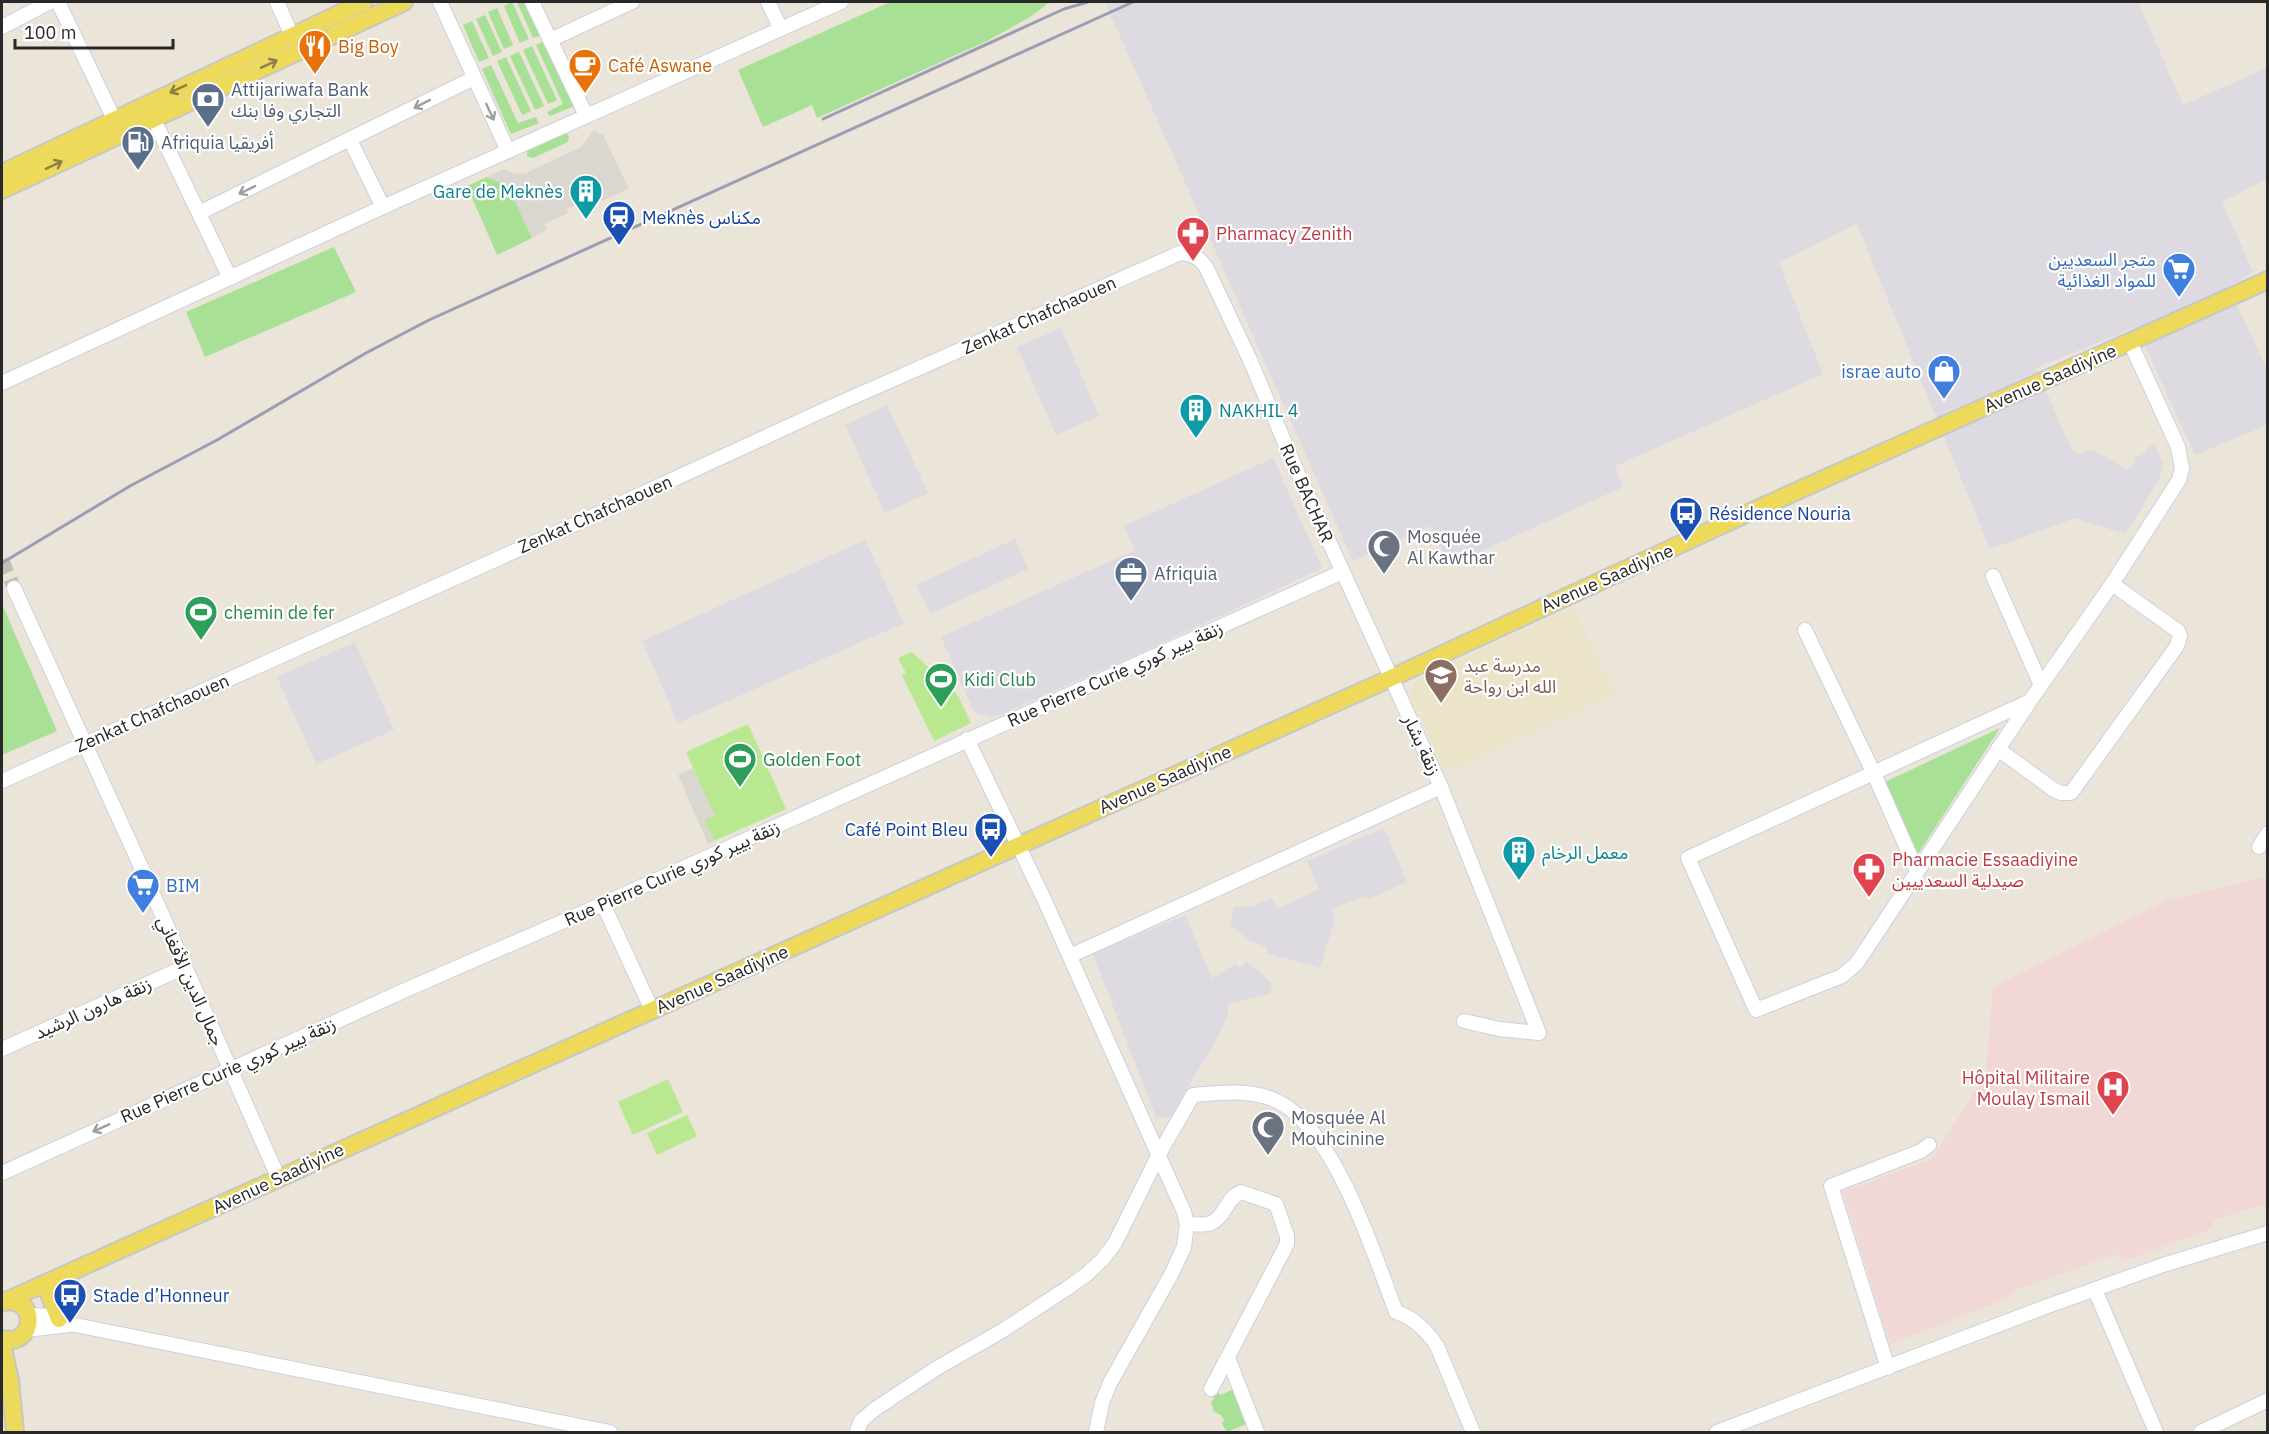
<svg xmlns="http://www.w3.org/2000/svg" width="2269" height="1434" viewBox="0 0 2269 1434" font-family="'IBM Plex Sans','Noto Sans Arabic',sans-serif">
<rect width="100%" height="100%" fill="#eae4d9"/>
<g fill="#dddae2">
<path d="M 1105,2 L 2138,2 L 2183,105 L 2267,68 L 2267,179 L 2222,202 L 2253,272 L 2228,287 L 2267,369 L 2267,425 L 2195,455 L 2136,327 L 2036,368 L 2072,451 L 2080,454 L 2091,449 L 2126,469 L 2135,463 L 2134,459 L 2147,452 L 2146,448 L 2155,445 L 2163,464 L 2159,480 L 2125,534 L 2075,518 L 1990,549 L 1857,224 L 1779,263 L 1823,374 L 1615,466 L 1623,487 L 1449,566 L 1430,526 L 1353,561 Z"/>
<path d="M 1061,328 L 1099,416 L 1056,435 L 1017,347 Z"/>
<path d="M 887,405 L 928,493 L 885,513 L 845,425 Z"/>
<path d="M 1273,458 L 1322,568 L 1145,651 L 992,718 L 974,712 L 941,637 L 1135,550 L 1124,526 Z"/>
<path d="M 1015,539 L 1028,569 L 930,614 L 916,585 Z"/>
<path d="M 865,540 L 904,623 L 678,723 L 642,641 Z"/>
<path d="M 355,642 L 394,730 L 316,764 L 277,677 Z"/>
<path d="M 1384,828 L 1407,882 L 1369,899 L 1364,896 L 1332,909 L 1335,919 L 1320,968 L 1266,953 L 1268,948 L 1251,941 L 1230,926 L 1234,907 L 1254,906 L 1271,898 L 1278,909 L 1319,889 L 1307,861 Z"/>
<path d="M 1185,915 L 1212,979 L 1235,964 L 1240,968 L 1247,961 L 1272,984 L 1270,994 L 1228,1004 L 1228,1013 L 1221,1031 L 1170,1118 L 1156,1117 L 1093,954 Z"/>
</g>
<path fill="#ece4c8" d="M 1573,608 L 1615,694 L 1452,770 L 1441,763 L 1410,694 L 1416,680 Z"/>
<path fill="#f1d7d6" d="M 2267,877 L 2267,1206 L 2261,1205 L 2216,1219 L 2207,1231 L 2124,1261 L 2117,1254 L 2013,1291 L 2008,1298 L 1890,1344 L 1843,1192 L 1932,1159 L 1986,1074 L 1993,987 L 2168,900 Z"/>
<g fill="#a8e096">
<path d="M 512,2 L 529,39 L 520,43 L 504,6 Z"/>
<path d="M 517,2 L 527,2 L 542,35 L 533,38 Z"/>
<path d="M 890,2 L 1050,2 L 1030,17 L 989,40 L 817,118 L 812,105 L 763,127 L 738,70 Z"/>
<path d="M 497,8 L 513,45 L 504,49 L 488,12 Z"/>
<path d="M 485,15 L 502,52 L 493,56 L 476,19 Z"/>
<path d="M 472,21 L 489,58 L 479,62 L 463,25 Z"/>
<path d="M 546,40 L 577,105 L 550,116 L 547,112 L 563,104 L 536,45 Z"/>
<path d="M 532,46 L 557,100 L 548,104 L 523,50 Z"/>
<path d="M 519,52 L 544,106 L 535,110 L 510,56 Z"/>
<path d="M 506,57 L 531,111 L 522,115 L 497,61 Z"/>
<path d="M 491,65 L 518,123 L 536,117 L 539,123 L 511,134 L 510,132 L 482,69 Z"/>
<path d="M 565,133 L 569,136 L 568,142 L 533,158 L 527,156 L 527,149 Z"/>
<path d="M 487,177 L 508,186 L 532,238 L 497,255 L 467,186 Z"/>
<path d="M 334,247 L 356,292 L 205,357 L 186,312 Z"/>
<path d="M 2,604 L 57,731 L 2,755 Z"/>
<path d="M 2000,728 L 1918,854 L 1885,782 Z"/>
<path d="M 1232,1390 L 1240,1398 L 1239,1408 L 1246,1424 L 1227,1432 L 1222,1424 L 1224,1420 L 1221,1415 L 1214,1412 L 1211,1401 L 1213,1401 L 1214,1393 L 1218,1392 L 1220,1395 Z"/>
</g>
<g fill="#bae891">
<path d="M 912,652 L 957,694 L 971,723 L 934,741 L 902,675 L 906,673 L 898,658 Z"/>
<path d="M 748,724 L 786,809 L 714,841 L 704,820 L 714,815 L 686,752 Z"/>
<path d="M 668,1079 L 683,1112 L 633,1135 L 618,1102 Z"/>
<path d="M 687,1115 L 697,1136 L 657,1155 L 647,1133 Z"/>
</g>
<g fill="#dad7d0">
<path d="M 594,130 L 603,135 L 629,189 L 602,201 L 599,195 L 567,209 L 568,213 L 544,224 L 547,230 L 532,238 L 508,186 L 487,177 L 504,169 L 515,174 L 526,173 L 581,147 Z"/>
<path d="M 693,768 L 715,816 L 705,820 L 714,841 L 708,844 L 678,775 Z"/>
</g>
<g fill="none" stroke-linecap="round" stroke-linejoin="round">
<path stroke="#c3beb6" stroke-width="14" stroke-dasharray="14 7" stroke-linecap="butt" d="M 2,560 L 14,588"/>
<defs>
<g id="minor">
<path d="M 58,2 L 114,119"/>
<path d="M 277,2 L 292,36"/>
<path d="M 440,2 L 508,151"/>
<path d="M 532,2 L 586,115"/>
<path d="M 768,2 L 781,29"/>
<path d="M 2,27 L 50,2"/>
<path d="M 550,40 L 632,2"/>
<path d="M 153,118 L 230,278"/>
<path d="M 350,140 L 383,207"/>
<path d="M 199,213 L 474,78"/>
<path d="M 2,383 L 383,207 L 841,2"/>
<path d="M 1993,576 L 2041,685"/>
<path d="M 14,588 L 137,858 L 278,1177"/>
<path d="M 1805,630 L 1874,774 L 1917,871"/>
<path d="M 2030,701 L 1688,858 L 1756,1010 L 1842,976 L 1857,963 L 2030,701 L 2112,584 L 2179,480 L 2182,468 L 2178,447 L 2130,342"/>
<path d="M 967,739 L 1044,899 L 1184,1212 L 1187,1224 L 1184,1247 L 1172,1273 L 1110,1383 L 1102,1403 L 1096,1432"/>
<path d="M 1998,749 L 2054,790 L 2061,793 L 2071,793 L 2177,646 L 2180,636 L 2178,631 L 2112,584"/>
<path d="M 2,781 L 611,508 L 824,410 L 1180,253 C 1192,254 1199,257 1206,267 L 1250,360 L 1295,467 L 1441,787 L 1539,1033 L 1499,1029 L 1464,1021"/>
<path d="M 2259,847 L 2268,833"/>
<path d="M 603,904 L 652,1010"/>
<path d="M 1070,956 L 1441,787"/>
<path d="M 2,1049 L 185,967"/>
<path d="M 2,1173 L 410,988 L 603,904 L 1342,572"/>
<path d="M 1187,1224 C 1194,1224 1204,1226 1211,1223 C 1225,1217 1227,1197 1241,1192 L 1276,1204 L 1287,1236 L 1287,1244 L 1211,1389"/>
<path d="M 2095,1290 L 2156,1432"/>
<path d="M 28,1315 L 54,1316 L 70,1324 L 610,1432"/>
<path d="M 26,1330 L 69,1325"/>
<path d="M 1228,1358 L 1257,1432"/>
<path d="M 1888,1368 L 1831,1186 L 1921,1151 L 1929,1145"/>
<path d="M 857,1432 L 861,1421 L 875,1409 L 937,1368 L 1000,1332 L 1066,1289 L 1087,1274 L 1102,1260 L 1115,1243 L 1159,1154 L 1193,1095 C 1222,1092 1253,1089 1279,1102 C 1336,1132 1374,1254 1396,1312 C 1412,1316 1428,1332 1437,1346 L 1473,1432"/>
<path d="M 1717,1432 L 2045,1307 L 2163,1265 L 2268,1233"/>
<path d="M 2201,1432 L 2268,1400"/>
</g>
<g id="major">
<path d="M 2,173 L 364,2"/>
<path d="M 2,190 L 404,2"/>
<path d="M 48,1291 L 59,1319"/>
<path d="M 6,1301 L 1391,678 L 1748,513 L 2268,280"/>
<path d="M 2,1339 C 36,1348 39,1294 2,1302"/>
<path d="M 2,1344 L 10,1380 L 15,1432"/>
</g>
</defs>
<use href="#minor" stroke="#ced0e1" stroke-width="16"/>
<use href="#major" stroke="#c7c7c7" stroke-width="20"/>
<use href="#minor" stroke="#fff" stroke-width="14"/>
<use href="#major" stroke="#edda5b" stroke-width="16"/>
<g stroke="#9c9db2" stroke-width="3">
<path d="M 823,119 L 1064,9 L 1088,2"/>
<path d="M 2,563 L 130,486 L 217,440 L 366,353 L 429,320 L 1133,2"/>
</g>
</g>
<defs><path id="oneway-shaft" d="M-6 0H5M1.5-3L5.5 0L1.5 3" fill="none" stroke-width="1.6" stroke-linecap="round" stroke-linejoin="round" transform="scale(1.5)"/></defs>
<g stroke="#8a8142">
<use href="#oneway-shaft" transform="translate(269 64) rotate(-25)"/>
<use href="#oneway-shaft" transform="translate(178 89) rotate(155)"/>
<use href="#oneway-shaft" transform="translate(54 165) rotate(-25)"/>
</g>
<g stroke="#9e9e9e">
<use href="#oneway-shaft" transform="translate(422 104) rotate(153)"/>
<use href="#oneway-shaft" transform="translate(490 112) rotate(65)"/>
<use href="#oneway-shaft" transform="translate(247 190) rotate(154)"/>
<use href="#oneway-shaft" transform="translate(101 1128) rotate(156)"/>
</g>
<defs>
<symbol id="restaurant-pin" viewBox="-11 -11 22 30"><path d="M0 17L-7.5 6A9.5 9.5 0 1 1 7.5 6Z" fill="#e8710a" stroke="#fff"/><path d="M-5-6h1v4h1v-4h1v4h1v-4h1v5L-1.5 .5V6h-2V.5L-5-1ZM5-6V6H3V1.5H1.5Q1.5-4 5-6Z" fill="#fff"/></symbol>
<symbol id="cafe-pin" viewBox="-11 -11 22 30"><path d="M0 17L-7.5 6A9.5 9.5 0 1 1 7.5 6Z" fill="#e8710a" stroke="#fff"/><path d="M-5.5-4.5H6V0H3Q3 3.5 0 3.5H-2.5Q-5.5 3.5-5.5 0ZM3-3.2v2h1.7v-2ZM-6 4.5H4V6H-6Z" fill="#fff"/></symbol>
<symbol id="bank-pin" viewBox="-11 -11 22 30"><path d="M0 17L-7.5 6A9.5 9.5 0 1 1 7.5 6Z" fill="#5c6f8a" stroke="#fff"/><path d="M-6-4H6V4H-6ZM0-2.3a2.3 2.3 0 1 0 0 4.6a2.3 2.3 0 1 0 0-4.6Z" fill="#fff"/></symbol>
<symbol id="fuel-pin" viewBox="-11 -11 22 30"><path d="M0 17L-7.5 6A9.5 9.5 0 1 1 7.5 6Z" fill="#5c6f8a" stroke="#fff"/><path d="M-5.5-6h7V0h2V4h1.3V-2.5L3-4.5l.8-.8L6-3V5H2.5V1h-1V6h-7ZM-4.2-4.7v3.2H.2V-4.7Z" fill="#fff"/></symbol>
<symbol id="building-pin" viewBox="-11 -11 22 30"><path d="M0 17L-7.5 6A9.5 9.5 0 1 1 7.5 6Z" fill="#0f9aa8" stroke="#fff"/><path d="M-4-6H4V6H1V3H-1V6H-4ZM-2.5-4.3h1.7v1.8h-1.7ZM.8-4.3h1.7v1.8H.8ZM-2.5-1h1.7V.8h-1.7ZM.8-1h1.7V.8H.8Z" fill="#fff"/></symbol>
<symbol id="station-pin" viewBox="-11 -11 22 30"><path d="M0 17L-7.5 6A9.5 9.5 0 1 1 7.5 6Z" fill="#1a4fb4" stroke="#fff"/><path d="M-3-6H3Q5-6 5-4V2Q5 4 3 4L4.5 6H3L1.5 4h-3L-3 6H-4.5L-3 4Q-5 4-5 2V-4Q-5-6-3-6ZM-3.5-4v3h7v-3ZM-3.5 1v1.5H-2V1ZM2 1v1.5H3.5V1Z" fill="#fff"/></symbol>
<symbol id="pharmacy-pin" viewBox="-11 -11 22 30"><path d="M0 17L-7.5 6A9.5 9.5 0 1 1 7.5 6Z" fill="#e0444e" stroke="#fff"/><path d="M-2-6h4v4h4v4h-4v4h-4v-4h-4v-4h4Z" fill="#fff"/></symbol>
<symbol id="supermarket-pin" viewBox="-11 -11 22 30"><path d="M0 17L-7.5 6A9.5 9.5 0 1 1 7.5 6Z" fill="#3f7fe0" stroke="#fff"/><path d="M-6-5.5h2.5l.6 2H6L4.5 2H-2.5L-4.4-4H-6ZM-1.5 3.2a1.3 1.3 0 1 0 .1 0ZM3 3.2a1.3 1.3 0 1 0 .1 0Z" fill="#fff"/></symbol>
<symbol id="shop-pin" viewBox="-11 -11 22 30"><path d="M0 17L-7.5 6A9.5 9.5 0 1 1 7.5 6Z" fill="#3f7fe0" stroke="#fff"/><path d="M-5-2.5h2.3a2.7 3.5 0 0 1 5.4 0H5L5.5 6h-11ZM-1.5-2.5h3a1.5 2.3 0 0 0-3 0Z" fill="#fff"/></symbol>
<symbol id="bus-pin" viewBox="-11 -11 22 30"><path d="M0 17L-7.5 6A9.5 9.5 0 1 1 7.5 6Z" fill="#1a4fb4" stroke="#fff"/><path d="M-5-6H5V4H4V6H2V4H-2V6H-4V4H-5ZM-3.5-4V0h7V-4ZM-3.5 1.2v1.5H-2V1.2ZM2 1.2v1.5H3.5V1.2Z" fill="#fff"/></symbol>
<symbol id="mosque-pin" viewBox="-11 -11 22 30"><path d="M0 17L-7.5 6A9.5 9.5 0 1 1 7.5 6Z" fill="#6b7280" stroke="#fff"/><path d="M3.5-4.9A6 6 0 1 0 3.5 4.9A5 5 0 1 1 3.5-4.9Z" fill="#fff"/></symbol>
<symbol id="office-pin" viewBox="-11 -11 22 30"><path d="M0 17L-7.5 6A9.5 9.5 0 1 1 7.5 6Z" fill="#5c6f8a" stroke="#fff"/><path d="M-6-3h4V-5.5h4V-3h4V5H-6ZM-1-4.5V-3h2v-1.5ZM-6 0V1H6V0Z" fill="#fff"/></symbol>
<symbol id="stadium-pin" viewBox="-11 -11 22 30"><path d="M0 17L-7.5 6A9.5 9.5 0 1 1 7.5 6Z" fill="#2e9e5b" stroke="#fff"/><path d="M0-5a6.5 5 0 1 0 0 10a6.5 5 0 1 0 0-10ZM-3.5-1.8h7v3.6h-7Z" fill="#fff"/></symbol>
<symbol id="school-pin" viewBox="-11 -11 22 30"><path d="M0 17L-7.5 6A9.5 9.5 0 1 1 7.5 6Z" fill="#8d6e63" stroke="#fff"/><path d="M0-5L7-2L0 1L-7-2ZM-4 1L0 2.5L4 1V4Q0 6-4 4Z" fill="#fff"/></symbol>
<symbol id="hospital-pin" viewBox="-11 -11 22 30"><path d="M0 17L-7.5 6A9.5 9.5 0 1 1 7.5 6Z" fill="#e0444e" stroke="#fff"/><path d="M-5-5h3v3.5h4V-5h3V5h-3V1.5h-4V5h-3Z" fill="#fff"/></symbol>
</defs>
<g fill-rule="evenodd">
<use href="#restaurant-pin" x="296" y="27" width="38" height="52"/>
<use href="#cafe-pin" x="566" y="46" width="38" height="52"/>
<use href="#bank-pin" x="189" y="80" width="38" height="52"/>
<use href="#fuel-pin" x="119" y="123" width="38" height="52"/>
<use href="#building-pin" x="567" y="172" width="38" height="52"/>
<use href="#station-pin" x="600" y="198" width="38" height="52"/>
<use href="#pharmacy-pin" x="1174" y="214" width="38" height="52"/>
<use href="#supermarket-pin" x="2160" y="250" width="38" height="52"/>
<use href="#shop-pin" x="1925" y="352" width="38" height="52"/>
<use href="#building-pin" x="1177" y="391" width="38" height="52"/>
<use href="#bus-pin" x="1667" y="494" width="38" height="52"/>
<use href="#mosque-pin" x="1365" y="527" width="38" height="52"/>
<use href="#office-pin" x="1112" y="554" width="38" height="52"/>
<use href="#stadium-pin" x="182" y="593" width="38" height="52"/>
<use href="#school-pin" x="1422" y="656" width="38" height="52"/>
<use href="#stadium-pin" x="922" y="660" width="38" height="52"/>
<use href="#stadium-pin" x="721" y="740" width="38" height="52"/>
<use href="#bus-pin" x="972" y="810" width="38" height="52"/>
<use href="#building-pin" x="1500" y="833" width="38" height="52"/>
<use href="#pharmacy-pin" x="1850" y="850" width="38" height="52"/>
<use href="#supermarket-pin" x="124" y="866" width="38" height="52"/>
<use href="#hospital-pin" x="2094" y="1068" width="38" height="52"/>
<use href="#mosque-pin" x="1249" y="1108" width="38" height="52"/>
<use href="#bus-pin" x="51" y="1276" width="38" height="52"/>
</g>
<g text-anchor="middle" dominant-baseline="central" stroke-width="4.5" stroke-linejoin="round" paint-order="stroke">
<g font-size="18" fill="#c56008" stroke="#fff" text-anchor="start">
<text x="338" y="46">Big Boy</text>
<text x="608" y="65">Café Aswane</text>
</g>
<g font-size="18" fill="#4e5e75" stroke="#fff" text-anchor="start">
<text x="231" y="89">Attijariwafa Bank<tspan x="231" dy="21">التجاري وفا بنك</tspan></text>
<text x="161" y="142">Afriquia أفريقيا</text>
<text x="1154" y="573">Afriquia</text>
</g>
<g font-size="18" fill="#0d838f" stroke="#fff" text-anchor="start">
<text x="563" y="191" text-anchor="end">Gare de Meknès</text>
<text x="1219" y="410">NAKHIL 4</text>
<text x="1542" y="852">معمل الرخام</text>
</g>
<g font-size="18" fill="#164399" stroke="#fff" text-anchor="start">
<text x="642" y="217">Meknès مكناس</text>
<text x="1709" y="513">Résidence Nouria</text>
<text x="968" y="829" text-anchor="end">Café Point Bleu</text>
<text x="93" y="1295">Stade d’Honneur</text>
</g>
<g font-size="18" fill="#be3a42" stroke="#fff" text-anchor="start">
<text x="1216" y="233">Pharmacy Zenith</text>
<text x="1892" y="859">Pharmacie Essaadiyine<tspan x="1892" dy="21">صيدلية السعدييين</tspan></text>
<text x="2090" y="1077" text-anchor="end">Hôpital Militaire<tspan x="2090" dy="21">Moulay Ismail</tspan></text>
</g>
<g font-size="18" fill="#366cbe" stroke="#fff" text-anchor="end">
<text x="2156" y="259">متجر السعديين<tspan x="2156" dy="21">للمواد الغذائية</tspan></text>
<text x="1921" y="371">israe auto</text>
<text x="166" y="885" text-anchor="start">BIM</text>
</g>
<g font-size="18" fill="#282828" stroke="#fff">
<text transform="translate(1039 315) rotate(-24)">Zenkat Chafchaouen</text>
<text transform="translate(2050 378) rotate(-24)">Avenue Saadiyine</text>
<text transform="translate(1307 493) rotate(66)">Rue BACHAR</text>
<text transform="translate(595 514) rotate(-24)">Zenkat Chafchaouen</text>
<text transform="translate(1607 578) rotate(-24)">Avenue Saadiyine</text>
<text transform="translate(1115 674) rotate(-24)">Rue Pierre Curie زنقة بيير كوري</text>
<text transform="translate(152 713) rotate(-24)">Zenkat Chafchaouen</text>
<text transform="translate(1422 745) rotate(65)">زنقة بشار</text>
<text transform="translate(1165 779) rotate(-24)">Avenue Saadiyine</text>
<text transform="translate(672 873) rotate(-24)">Rue Pierre Curie زنقة بيير كوري</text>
<text transform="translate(722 979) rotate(-24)">Avenue Saadiyine</text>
<text transform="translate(191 981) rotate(66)">جمال الدين الأفغاني</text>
<text transform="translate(93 1008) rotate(-24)">زنقة هارون الرشيد</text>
<text transform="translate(228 1070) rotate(-24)">Rue Pierre Curie زنقة بيير كوري</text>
<text transform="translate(278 1178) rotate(-25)">Avenue Saadiyine</text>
</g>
<g font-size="18" fill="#5b616d" stroke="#fff" text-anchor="start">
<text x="1407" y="536">Mosquée<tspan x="1407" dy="21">Al Kawthar</tspan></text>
<text x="1291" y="1117">Mosquée Al<tspan x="1291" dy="21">Mouhcinine</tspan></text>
</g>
<g font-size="18" fill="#27864d" stroke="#fff" text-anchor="start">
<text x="224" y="612">chemin de fer</text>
<text x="964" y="679">Kidi Club</text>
<text x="763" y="759">Golden Foot</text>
</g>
<g font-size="18" fill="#785e54" stroke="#fff" text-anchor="start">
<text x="1464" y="665">مدرسة عبد<tspan x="1464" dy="21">الله ابن رواحة</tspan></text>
</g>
</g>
<rect width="2269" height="1434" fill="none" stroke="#282828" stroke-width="6"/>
<path d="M15 39v9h158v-9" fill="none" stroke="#282828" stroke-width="3"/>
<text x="24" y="39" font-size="18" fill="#282828" stroke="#ffffff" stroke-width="4.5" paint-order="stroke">100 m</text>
</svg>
